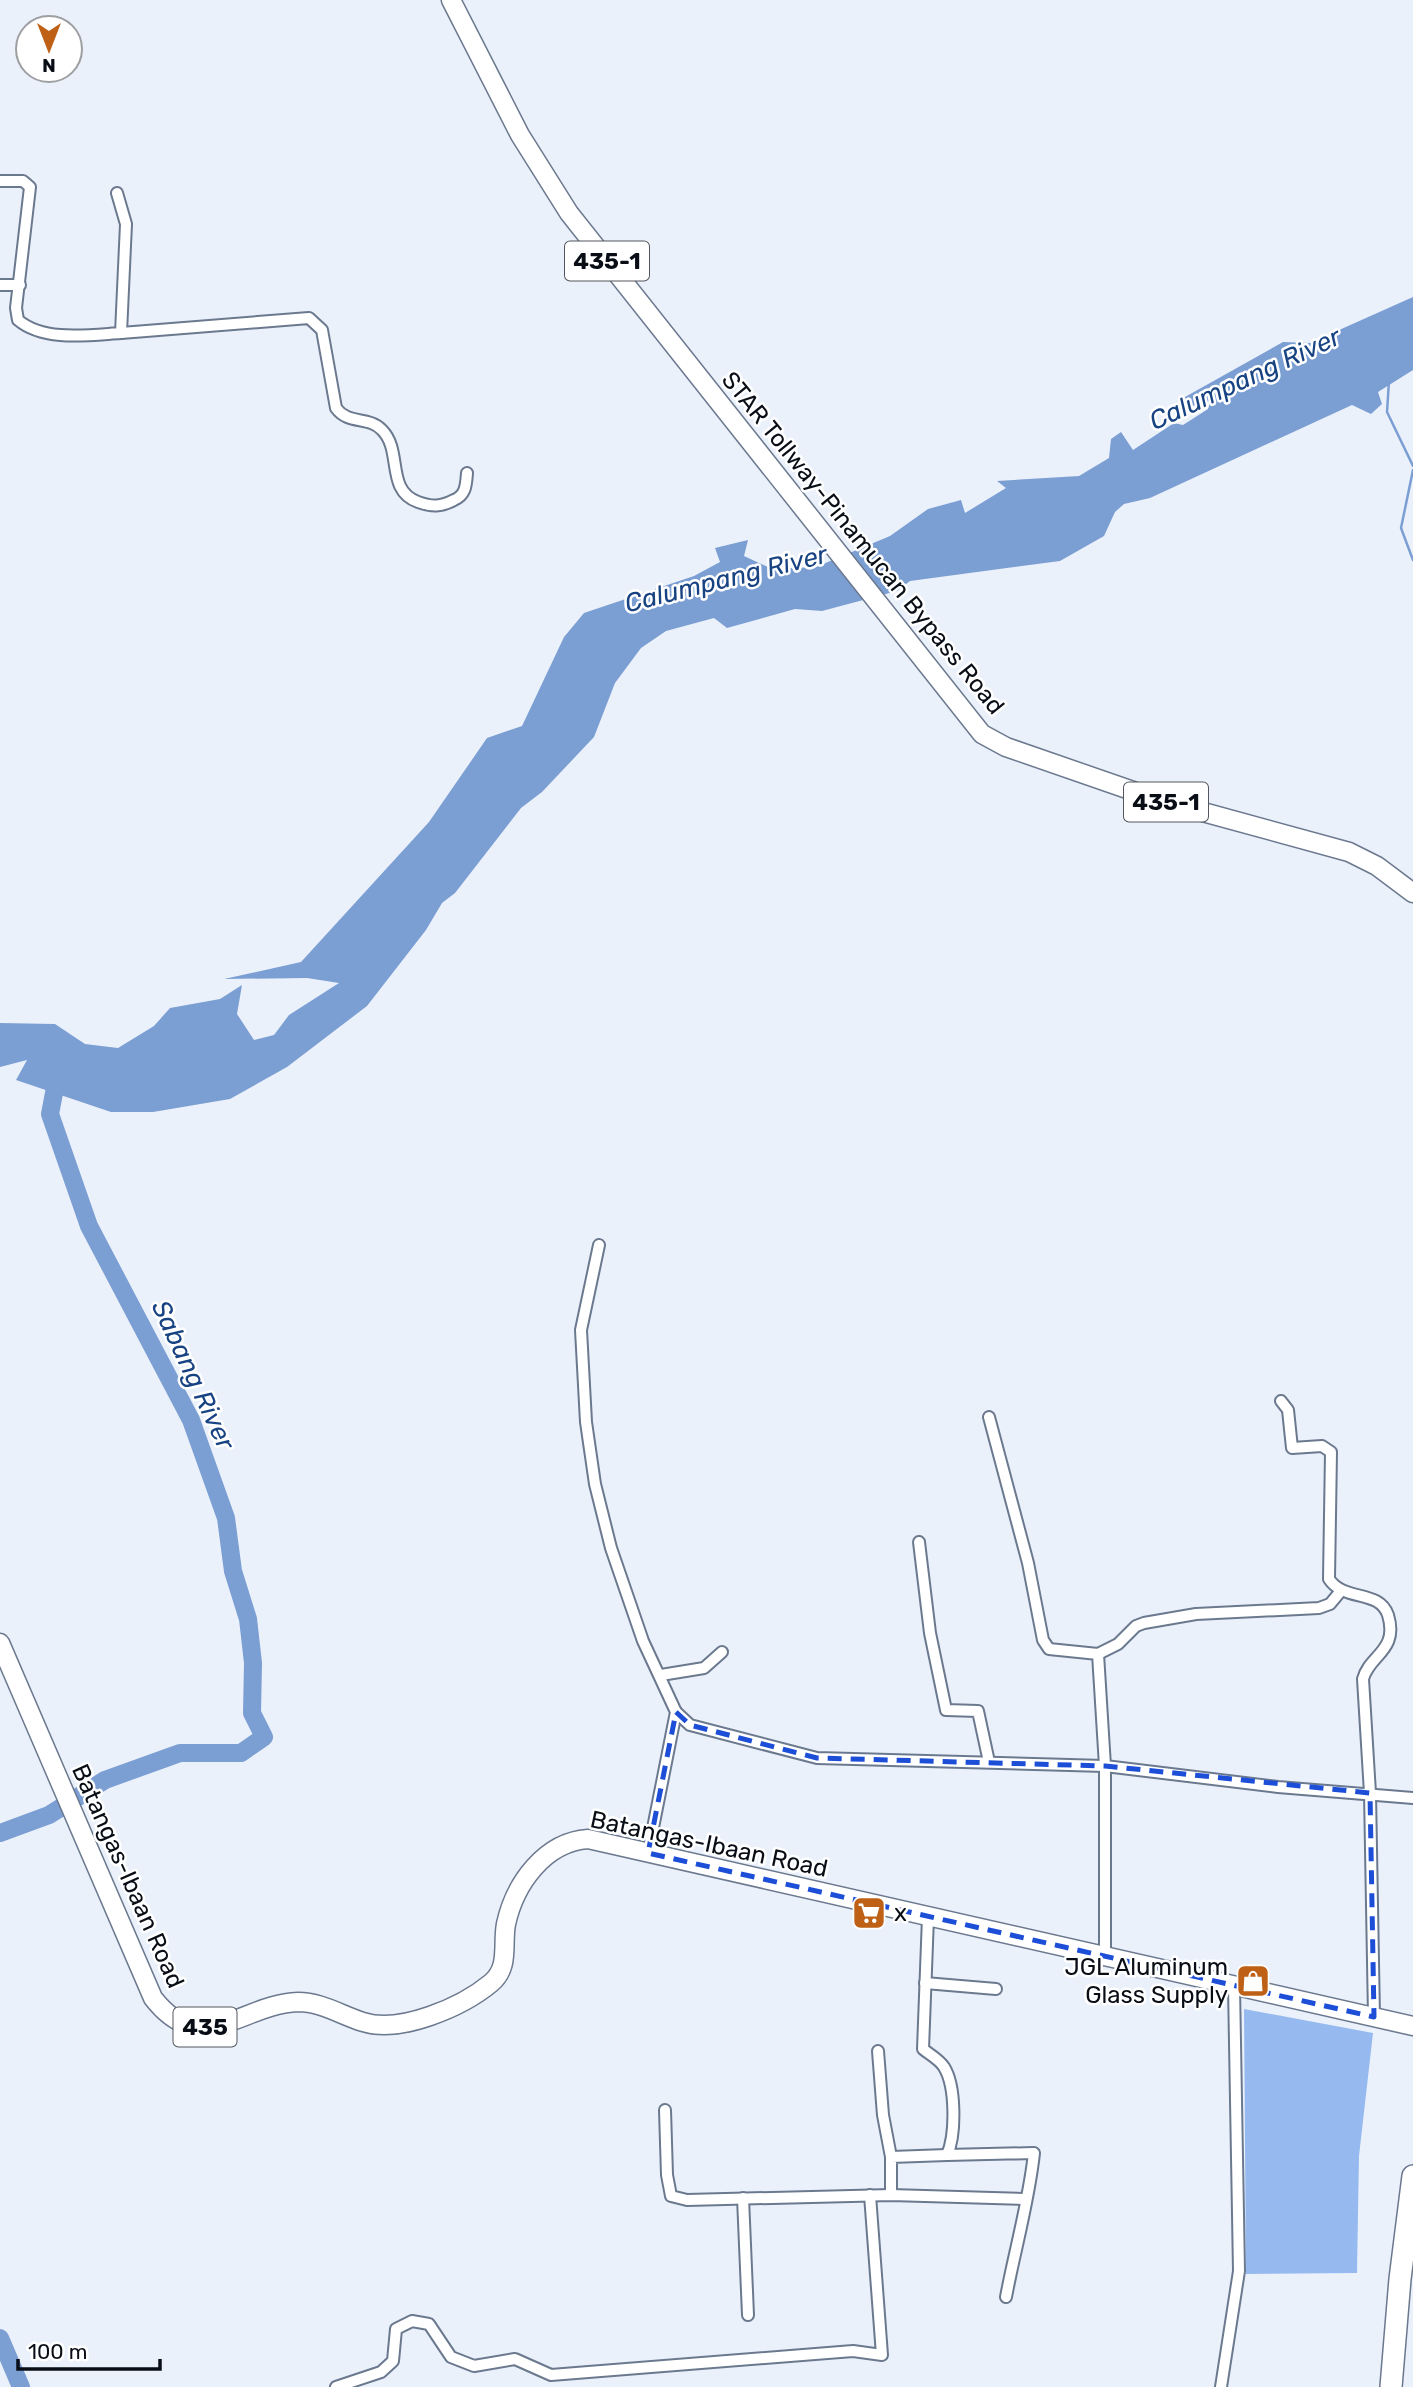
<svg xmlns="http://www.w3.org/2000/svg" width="1413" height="2387" viewBox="0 0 1413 2387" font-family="Rubik,sans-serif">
<rect width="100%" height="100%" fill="#ebf1fb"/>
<path fill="#96baf0" d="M 1244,2009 L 1373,2033 L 1359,2156 L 1357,2273 L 1246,2274 Z"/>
<path fill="#7b9ed3" d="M 1413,297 L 1413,370 L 1378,392 L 1382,404 L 1371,414 L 1352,405 L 1150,498 L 1124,504 L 1115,512 L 1104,536 L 1060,561 L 910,581 L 897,591 L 822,611 L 795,609 L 727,628 L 714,618 L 666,631 L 641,648 L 615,683 L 594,737 L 542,792 L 521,808 L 455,893 L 442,903 L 426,930 L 367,1006 L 287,1067 L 230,1099 L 153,1112 L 111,1112 L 16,1080 L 27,1060 L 0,1067 L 0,1023 L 55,1024 L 85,1044 L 118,1048 L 154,1026 L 170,1008 L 220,999 L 242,985 L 237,1014 L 254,1040 L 274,1035 L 289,1015 L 339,983 L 307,978 L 224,979 L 301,962 L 429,822 L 487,738 L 522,726 L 564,637 L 584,613 L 694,576 L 720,562 L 715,548 L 748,540 L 744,556 L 772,569 L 816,567 L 890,536 L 928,509 L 961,500 L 965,513 L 1006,488 L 997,481 L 1079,476 L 1109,458 L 1111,439 L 1121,432 L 1133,450 L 1174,423 L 1183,425 L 1208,409 L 1210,401 L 1182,409 L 1185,397 L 1283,342 L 1310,343 Z"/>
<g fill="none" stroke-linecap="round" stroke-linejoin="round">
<g stroke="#7b9ed3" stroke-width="2.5">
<path d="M 1389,381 L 1387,412 L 1413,466"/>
<path d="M 1413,470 L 1401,528 L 1413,560"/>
</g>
<g stroke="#7b9ed3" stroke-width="18">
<path d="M 0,1833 L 49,1815 L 105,1780 L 180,1753 L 241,1753 L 264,1737 L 252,1713 L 253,1663 L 248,1619 L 233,1571 L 226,1518 L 191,1420 L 89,1226 L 50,1114 L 58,1072"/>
<path d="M 0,2338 L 21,2387"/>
</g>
<defs>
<g id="street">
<path d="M 0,181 L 23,181 L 30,187 L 16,308 L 18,320 C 44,342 89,335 121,333 L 126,224 L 117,193"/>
<path d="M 0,285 L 20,285"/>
<path d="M 121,333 L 309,318 L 322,330 L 336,408 C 348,425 369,416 382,430 C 403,451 385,490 418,502 C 432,507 441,507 454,500 C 466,495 466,485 467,473"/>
<path d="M 599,1245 L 581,1330 L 586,1422 L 595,1484 L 611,1548 L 643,1641 L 676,1712 L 648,1853"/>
<path d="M 1281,1401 L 1288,1410 L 1292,1448 L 1322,1446 L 1331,1452 L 1329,1579 C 1344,1602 1379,1589 1388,1615 C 1399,1651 1369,1655 1363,1679 L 1370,1793 L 1374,2017"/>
<path d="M 989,1417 L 1028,1563 L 1043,1640 L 1049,1649 L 1098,1654 L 1105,1766 L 1105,1957"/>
<path d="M 919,1542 L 930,1633 L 946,1710 L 978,1711 L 989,1762"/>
<path d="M 1098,1654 L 1118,1644 L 1136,1626 L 1144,1623 L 1196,1614 L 1319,1608 L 1330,1604 L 1340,1592"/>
<path d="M 661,1675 L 704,1668 L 722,1652"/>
<path d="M 676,1712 L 690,1725 L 817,1758 L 1105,1766 L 1278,1787 L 1413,1798"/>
<path d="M 928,1917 L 923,2049 C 929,2054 940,2060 944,2067 C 956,2086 956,2135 947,2155 L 1034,2153 C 1029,2201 1015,2249 1006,2297"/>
<path d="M 925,1983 L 996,1989"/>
<path d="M 878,2051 L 883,2115 L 891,2157"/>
<path d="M 665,2110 L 667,2175 L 671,2196 L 687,2200 L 891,2195 L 1025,2199"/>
<path d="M 891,2195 L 891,2157 L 947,2155"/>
<path d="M 743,2198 L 748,2315"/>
<path d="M 336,2387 L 381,2372 L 393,2361 L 396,2329 L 412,2321 L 429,2324 L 451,2357 L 474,2366 L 515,2359 L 551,2375 L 853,2351 L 882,2355 L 870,2195"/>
<path d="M 1221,2387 L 1239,2271 L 1234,1986"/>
</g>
<g id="primary">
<path d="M 451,0 L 520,135 L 569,213 L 982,734 L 1006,747 L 1159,800 L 1349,852 L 1377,866 L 1413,893"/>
<path d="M 0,1643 L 153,1998 C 201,2060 242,2004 298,2002 C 321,2002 341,2015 363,2022 C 400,2034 462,2007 491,1983 C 510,1967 502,1945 506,1924 C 515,1883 545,1842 588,1839 L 1413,2026"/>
</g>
<path id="highway" d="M 1391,2387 L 1400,2279 L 1413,2176"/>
</defs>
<use href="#street" stroke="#6b798f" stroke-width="14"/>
<use href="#primary" stroke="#6b798f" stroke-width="21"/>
<use href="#highway" stroke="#6b798f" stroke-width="24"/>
<use href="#street" stroke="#fff" stroke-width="10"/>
<use href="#primary" stroke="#fff" stroke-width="18"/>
<use href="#highway" stroke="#fff" stroke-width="21"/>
</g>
<path fill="none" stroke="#1d4ed8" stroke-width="5" stroke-dasharray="14 9" stroke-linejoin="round" d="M 676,1712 L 690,1725 L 817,1758 L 1105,1766 L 1370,1793 L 1374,2017 L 648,1853 Z"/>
<defs>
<symbol id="supermarket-square" viewBox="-11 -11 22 22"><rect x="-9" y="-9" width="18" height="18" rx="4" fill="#be6015" stroke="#fff"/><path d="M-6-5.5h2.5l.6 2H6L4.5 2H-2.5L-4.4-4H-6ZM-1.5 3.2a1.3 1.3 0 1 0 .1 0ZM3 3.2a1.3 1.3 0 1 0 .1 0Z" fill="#fff"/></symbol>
<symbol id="shop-square" viewBox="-11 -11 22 22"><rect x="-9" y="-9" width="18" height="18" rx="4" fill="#be6015" stroke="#fff"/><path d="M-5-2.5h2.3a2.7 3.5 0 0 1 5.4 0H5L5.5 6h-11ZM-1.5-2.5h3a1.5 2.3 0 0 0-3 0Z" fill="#fff"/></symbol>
</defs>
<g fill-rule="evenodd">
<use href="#supermarket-square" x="850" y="1894" width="38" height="38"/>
<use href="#shop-square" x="1234" y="1962" width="38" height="38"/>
</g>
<g text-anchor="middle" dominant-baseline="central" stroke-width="5" stroke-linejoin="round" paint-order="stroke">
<g fill="#fff" stroke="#53565c" stroke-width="2">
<rect x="565" y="241.5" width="84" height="39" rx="5"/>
<rect x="1124" y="782.5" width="84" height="39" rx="5"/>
<rect x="173.5" y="2007.5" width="63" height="39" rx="5"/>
</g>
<g font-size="23" font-weight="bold" fill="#090e16">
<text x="607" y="261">435-1</text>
<text x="1166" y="802">435-1</text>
<text x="205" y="2027">435</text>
</g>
<g font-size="24" fill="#090e16" stroke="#fff">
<text transform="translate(863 543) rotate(51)">STAR Tollway-Pinamucan Bypass Road</text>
<text transform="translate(709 1844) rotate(12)">Batangas-Ibaan Road</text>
<text transform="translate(128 1876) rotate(66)">Batangas-Ibaan Road</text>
</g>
<g font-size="24" fill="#090e16" stroke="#fff" text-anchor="start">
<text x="894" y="1913">x</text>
<text x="1228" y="1967" text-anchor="end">JGL Aluminum<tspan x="1228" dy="28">Glass Supply</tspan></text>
</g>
<g font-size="26" font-style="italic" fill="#184382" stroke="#fff">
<text transform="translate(1245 379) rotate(-25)">Calumpang River</text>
<text transform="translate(726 579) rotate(-14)">Calumpang River</text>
<text transform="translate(193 1375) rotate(65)">Sabang River</text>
</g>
</g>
<g transform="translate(49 49) rotate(180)"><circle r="33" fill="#ffffff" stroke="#9d9fa2" stroke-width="2"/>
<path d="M0-5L12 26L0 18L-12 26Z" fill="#be6015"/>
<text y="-10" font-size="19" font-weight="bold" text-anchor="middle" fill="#090e16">N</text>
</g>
<path d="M18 2359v10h142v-10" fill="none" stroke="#090e16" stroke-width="3.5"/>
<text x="28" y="2359" font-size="21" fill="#090e16" stroke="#ffffff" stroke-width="5" paint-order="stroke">100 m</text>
</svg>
